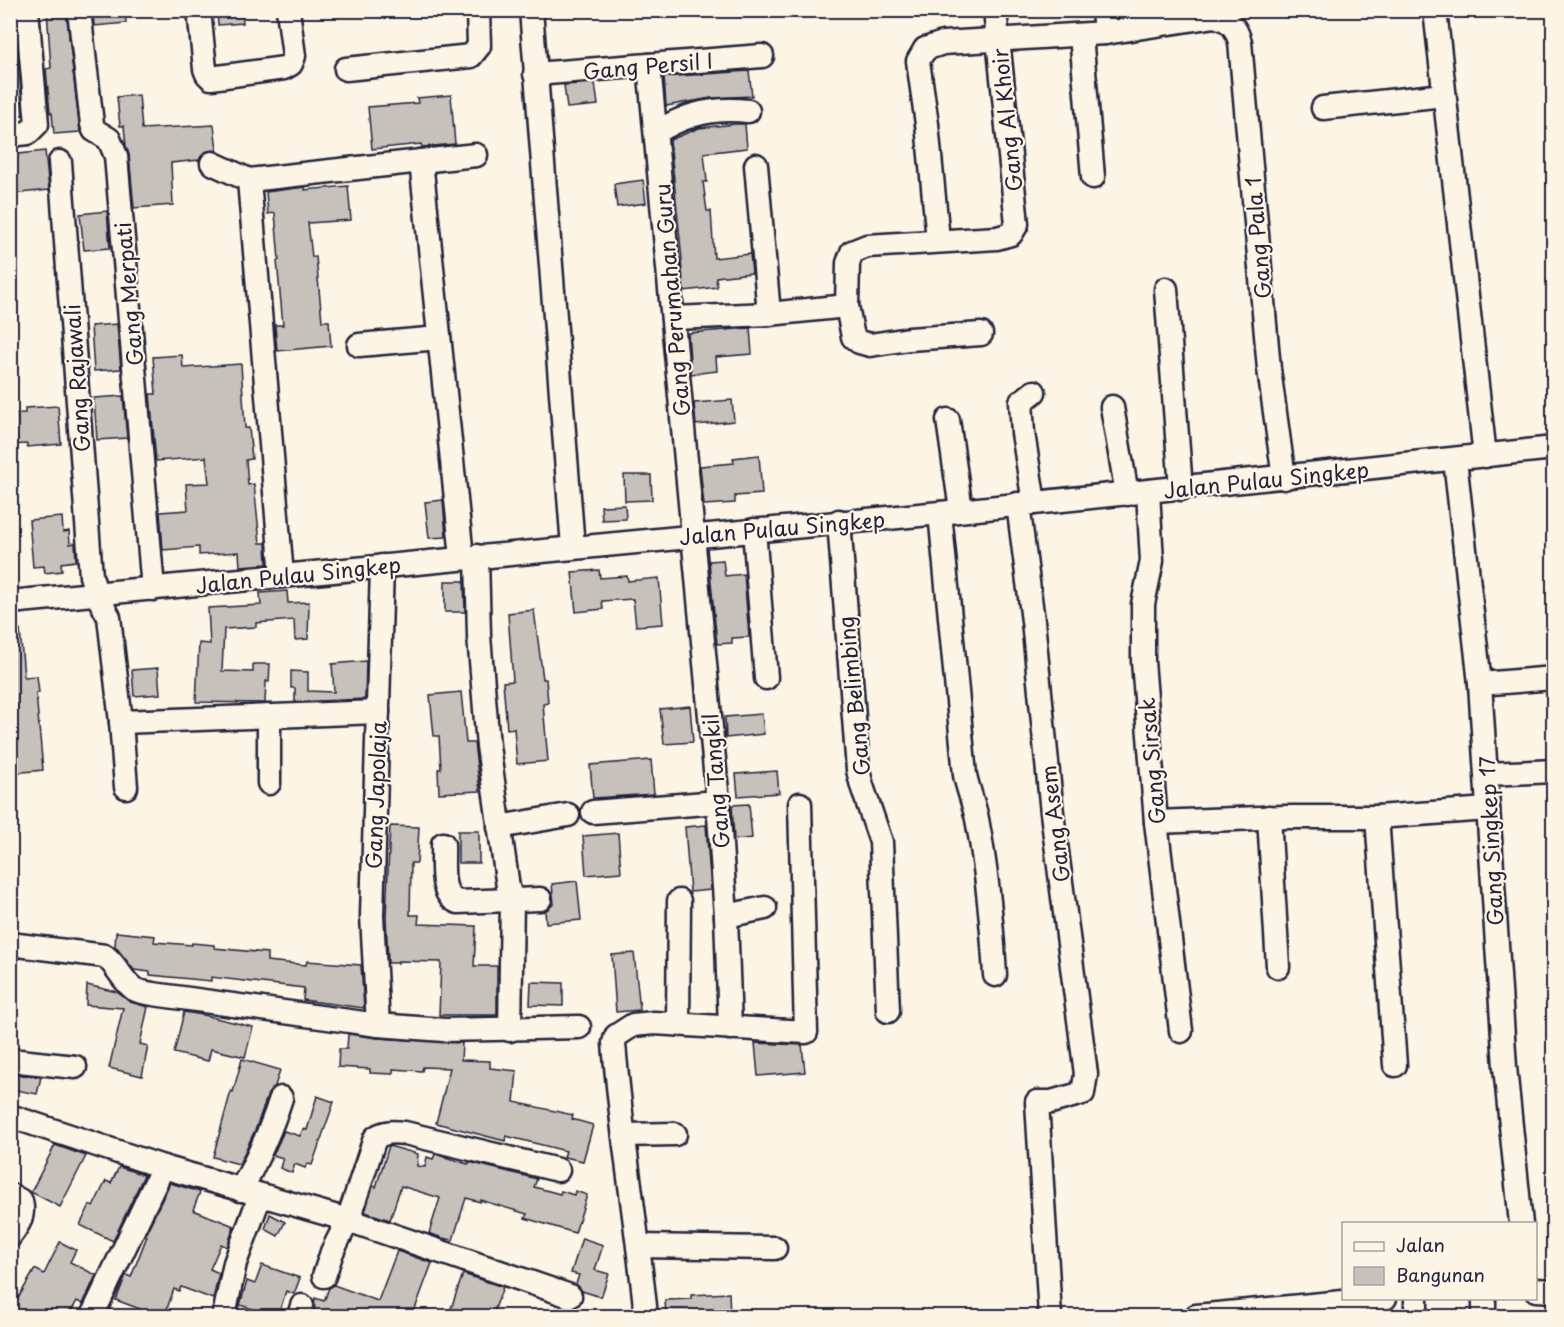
<svg xmlns="http://www.w3.org/2000/svg" width="1564" height="1327" viewBox="0 0 1564 1327" font-family="'Playpen Sans',sans-serif">
<rect width="100%" height="100%" fill="#fcf5e5"/>
<filter id="ink" filterUnits="userSpaceOnUse"><feTurbulence type="fractalNoise" baseFrequency=".0167" numOctaves="2"/><feDisplacementMap in="SourceGraphic" scale="12" xChannelSelector="R" yChannelSelector="G"/><feConvolveMatrix kernelMatrix="1 2 1 2 8 2 1 2 1" color-interpolation-filters="sRGB"/></filter>
<g filter="url(#ink)">
<g fill="#c6c1bb" stroke="#22223b" stroke-width="1.5">
<path d="M 10,10 L 14,10 L 23,115 L 10,116 Z"/>
<path d="M 47,10 L 66,10 L 80,132 L 54,134 L 52,113 L 50,113 L 46,69 L 51,68 Z"/>
<path d="M 93,10 L 125,10 L 126,23 L 94,26 Z"/>
<path d="M 217,10 L 242,10 L 243,23 L 218,25 Z"/>
<path d="M 749,71 L 752,96 L 711,98 L 666,106 L 664,77 Z"/>
<path d="M 595,83 L 598,105 L 567,108 L 564,85 Z"/>
<path d="M 139,95 L 142,129 L 214,125 L 217,150 L 205,152 L 199,160 L 171,163 L 173,205 L 134,208 L 129,155 L 126,146 L 124,126 L 120,126 L 117,97 Z"/>
<path d="M 451,95 L 455,144 L 422,147 L 421,144 L 372,149 L 368,107 L 418,103 L 417,98 Z"/>
<path d="M 735,124 L 745,124 L 747,148 L 704,153 L 707,182 L 703,182 L 707,211 L 711,211 L 714,258 L 750,254 L 752,273 L 716,277 L 717,287 L 684,291 L 681,261 L 682,260 L 670,140 L 699,128 Z"/>
<path d="M 45,151 L 49,190 L 10,194 L 10,155 Z"/>
<path d="M 643,180 L 646,203 L 617,207 L 614,184 Z"/>
<path d="M 348,186 L 351,220 L 308,223 L 312,257 L 316,257 L 322,321 L 329,321 L 331,346 L 277,351 L 275,325 L 283,325 L 277,261 L 279,260 L 275,213 L 268,214 L 266,192 L 305,187 L 305,190 Z"/>
<path d="M 107,211 L 110,248 L 84,250 L 80,214 Z"/>
<path d="M 117,324 L 121,369 L 94,371 L 91,326 Z"/>
<path d="M 750,328 L 752,354 L 716,357 L 717,371 L 691,374 L 688,333 Z"/>
<path d="M 182,355 L 183,368 L 241,364 L 245,428 L 249,428 L 252,459 L 246,460 L 248,485 L 254,484 L 260,543 L 266,543 L 267,564 L 240,566 L 239,552 L 199,555 L 199,547 L 163,550 L 160,512 L 188,510 L 186,484 L 209,483 L 206,457 L 156,461 L 150,394 L 156,394 L 153,357 Z"/>
<path d="M 123,396 L 127,438 L 97,440 L 94,398 Z"/>
<path d="M 732,400 L 734,421 L 696,425 L 694,403 Z"/>
<path d="M 58,406 L 61,444 L 27,447 L 27,444 L 10,445 L 10,414 L 25,413 L 25,408 Z"/>
<path d="M 759,455 L 762,494 L 735,496 L 735,503 L 704,505 L 700,466 L 734,463 L 733,458 Z"/>
<path d="M 624,475 L 651,475 L 652,500 L 625,501 Z"/>
<path d="M 443,500 L 446,537 L 429,538 L 425,502 Z"/>
<path d="M 625,505 L 626,519 L 602,520 L 601,506 Z"/>
<path d="M 62,517 L 63,532 L 69,531 L 70,544 L 75,543 L 76,561 L 61,563 L 62,571 L 45,573 L 44,566 L 33,567 L 29,520 Z"/>
<path d="M 723,560 L 725,576 L 744,574 L 749,637 L 732,638 L 732,643 L 717,644 L 709,561 Z"/>
<path d="M 599,570 L 600,578 L 627,576 L 628,581 L 659,578 L 663,624 L 636,626 L 633,599 L 602,601 L 603,609 L 576,612 L 572,572 Z"/>
<path d="M 445,581 L 464,581 L 465,612 L 445,612 Z"/>
<path d="M 287,591 L 288,603 L 309,602 L 308,639 L 295,640 L 294,620 L 256,623 L 256,627 L 224,629 L 222,671 L 253,672 L 253,664 L 270,664 L 269,682 L 266,681 L 265,703 L 196,702 L 199,643 L 210,644 L 208,608 L 261,605 L 260,593 Z"/>
<path d="M 534,610 L 543,679 L 546,679 L 548,703 L 543,704 L 548,761 L 517,764 L 514,728 L 507,729 L 503,682 L 513,681 L 508,613 Z"/>
<path d="M 10,629 L 20,629 L 24,677 L 37,676 L 39,693 L 36,693 L 43,770 L 13,773 L 10,737 Z"/>
<path d="M 366,661 L 365,699 L 295,702 L 295,688 L 291,688 L 291,671 L 308,672 L 308,691 L 334,692 L 332,664 Z"/>
<path d="M 158,668 L 160,694 L 134,696 L 132,670 Z"/>
<path d="M 461,692 L 466,743 L 474,743 L 480,791 L 439,793 L 438,769 L 441,769 L 439,736 L 434,736 L 430,695 Z"/>
<path d="M 690,706 L 693,742 L 664,744 L 660,709 Z"/>
<path d="M 762,714 L 764,734 L 726,738 L 725,717 Z"/>
<path d="M 651,760 L 654,794 L 593,798 L 590,765 Z"/>
<path d="M 777,771 L 779,793 L 738,796 L 736,774 Z"/>
<path d="M 749,804 L 752,838 L 734,840 L 732,805 Z"/>
<path d="M 706,825 L 711,890 L 690,892 L 685,827 Z"/>
<path d="M 390,826 L 419,827 L 417,863 L 411,863 L 410,915 L 419,915 L 418,924 L 476,926 L 474,966 L 497,966 L 497,1015 L 439,1015 L 441,962 L 398,961 L 398,963 L 388,963 L 386,916 Z"/>
<rect x="458" y="831" width="21" height="32"/>
<path d="M 618,833 L 621,872 L 586,875 L 583,836 Z"/>
<path d="M 577,881 L 581,920 L 546,923 L 545,911 L 554,904 L 552,884 Z"/>
<path d="M 116,932 L 155,936 L 154,942 L 192,945 L 192,943 L 214,945 L 214,948 L 267,953 L 267,961 L 306,965 L 307,961 L 361,965 L 364,1008 L 303,1000 L 304,988 L 211,977 L 211,981 L 150,975 L 150,972 L 134,970 L 115,946 Z"/>
<path d="M 634,953 L 640,1010 L 616,1012 L 612,955 Z"/>
<path d="M 531,982 L 563,983 L 563,1006 L 530,1005 Z"/>
<path d="M 87,985 L 117,992 L 130,1002 L 148,1007 L 140,1044 L 148,1046 L 142,1076 L 109,1068 L 123,1008 L 86,1005 Z"/>
<path d="M 184,1012 L 203,1015 L 253,1027 L 245,1057 L 211,1049 L 208,1061 L 174,1053 Z"/>
<path d="M 348,1034 L 377,1038 L 462,1043 L 461,1060 L 490,1061 L 490,1068 L 517,1071 L 514,1102 L 573,1115 L 572,1119 L 593,1125 L 583,1161 L 564,1157 L 566,1151 L 506,1136 L 505,1141 L 436,1123 L 450,1068 L 423,1067 L 422,1071 L 393,1069 L 393,1074 L 370,1073 L 370,1069 L 338,1067 L 339,1049 L 347,1049 Z"/>
<path d="M 755,1043 L 802,1045 L 805,1072 L 758,1076 Z"/>
<path d="M 242,1059 L 280,1070 L 275,1086 L 268,1094 L 256,1128 L 239,1164 L 213,1157 L 231,1091 L 233,1092 Z"/>
<path d="M 12,1074 L 41,1077 L 37,1094 L 10,1089 Z"/>
<path d="M 317,1096 L 334,1102 L 312,1165 L 307,1164 L 305,1168 L 295,1164 L 292,1173 L 280,1168 L 283,1158 L 273,1155 L 284,1131 L 300,1136 L 303,1129 L 307,1130 Z"/>
<path d="M 55,1145 L 86,1156 L 60,1207 L 31,1192 Z"/>
<path d="M 389,1146 L 418,1154 L 417,1166 L 425,1167 L 427,1157 L 433,1159 L 435,1154 L 468,1164 L 469,1162 L 537,1179 L 534,1187 L 560,1194 L 561,1191 L 574,1195 L 575,1191 L 587,1195 L 575,1233 L 525,1218 L 527,1214 L 480,1200 L 480,1202 L 466,1198 L 453,1240 L 442,1238 L 429,1233 L 440,1198 L 401,1186 L 390,1220 L 365,1212 L 373,1186 L 376,1187 Z"/>
<path d="M 119,1167 L 144,1175 L 113,1241 L 80,1225 L 90,1205 L 93,1207 L 106,1181 L 111,1183 Z"/>
<path d="M 170,1183 L 200,1192 L 193,1210 L 234,1226 L 227,1247 L 221,1244 L 210,1269 L 219,1273 L 213,1299 L 181,1287 L 179,1291 L 174,1289 L 164,1317 L 137,1317 L 140,1309 L 116,1300 L 126,1275 L 131,1277 L 147,1236 L 145,1235 Z"/>
<path d="M 270,1214 L 285,1222 L 278,1236 L 265,1229 Z"/>
<path d="M 582,1238 L 603,1245 L 595,1270 L 609,1274 L 601,1297 L 582,1291 L 576,1284 L 579,1275 L 571,1273 Z"/>
<path d="M 60,1242 L 76,1250 L 70,1262 L 96,1275 L 83,1304 L 77,1301 L 68,1317 L 10,1317 L 10,1312 L 35,1269 L 44,1274 Z"/>
<path d="M 397,1251 L 432,1263 L 412,1317 L 313,1317 L 315,1298 L 324,1301 L 329,1288 L 334,1285 L 378,1301 Z"/>
<path d="M 262,1265 L 300,1278 L 294,1294 L 286,1291 L 278,1317 L 240,1305 L 247,1281 L 255,1284 Z"/>
<path d="M 463,1274 L 503,1287 L 492,1317 L 448,1317 Z"/>
<path d="M 729,1293 L 730,1317 L 666,1317 L 665,1300 L 691,1299 L 691,1295 Z"/>
</g>
<g fill="none" stroke-linecap="round" stroke-linejoin="round">
<defs>
<g id="minor">
<path d="M 79,10 L 92,124 L 94,130 L 109,139 L 116,156 L 153,589"/>
<path d="M 199,10 L 205,69 L 207,74 L 211,78 L 284,68 L 291,64 L 294,56 L 288,10"/>
<path d="M 531,10 L 573,547"/>
<path d="M 1103,10 L 1105,33"/>
<path d="M 1214,10 L 1215,16 C 1230,20 1236,27 1240,42 L 1269,369 L 1284,478"/>
<path d="M 1435,10 L 1485,456"/>
<path d="M 1081,35 L 1093,177"/>
<path d="M 649,65 L 718,802 L 726,916 L 730,1028"/>
<path d="M 346,69 L 471,56 L 479,46 L 478,10"/>
<path d="M 535,74 L 762,56"/>
<path d="M 1323,108 L 1444,95"/>
<path d="M 657,132 C 685,114 715,107 748,111"/>
<path d="M 10,135 L 28,133 L 37,124 L 27,10"/>
<path d="M 421,161 L 462,557"/>
<path d="M 60,162 L 91,576 L 96,593 L 109,617 L 121,722 L 378,712"/>
<path d="M 212,163 L 249,180 L 476,155"/>
<path d="M 756,165 L 769,314"/>
<path d="M 249,180 L 282,576"/>
<path d="M 938,240 L 927,124 L 918,61 L 925,49 L 943,43 L 1105,33 L 1215,16"/>
<path d="M 1166,289 L 1181,489"/>
<path d="M 673,318 L 769,314 L 847,306"/>
<path d="M 981,334 L 909,339 L 870,345 L 859,342 L 853,337 L 847,306 L 848,263 L 852,252 L 867,246 L 997,238 L 1011,234 L 1017,224 L 995,10"/>
<path d="M 359,345 L 439,338"/>
<path d="M 1112,407 L 1127,494"/>
<path d="M 948,420 L 961,510"/>
<path d="M 1455,460 L 1480,684 L 1505,1067 L 1521,1224"/>
<path d="M 1148,492 L 1152,561 L 1143,604 L 1143,661 L 1156,822 L 1181,1031"/>
<path d="M 1034,503 L 1023,433 L 1021,402 L 1034,392"/>
<path d="M 1018,504 L 1033,621 L 1052,813 L 1086,1074 L 1083,1093 L 1051,1102 L 1037,1102 L 1050,1316"/>
<path d="M 940,513 L 965,775 C 968,790 974,804 977,819 C 987,871 992,923 995,975"/>
<path d="M 839,521 L 858,770 L 862,786 L 881,842 L 888,1011"/>
<path d="M 754,530 L 766,678"/>
<path d="M 477,556 L 479,636 L 488,746 L 508,887 L 512,900 L 510,1030"/>
<path d="M 10,602 L 940,513 L 1554,448"/>
<path d="M 1480,684 L 1554,678"/>
<path d="M 121,722 L 126,787"/>
<path d="M 1487,774 L 1554,771"/>
<path d="M 269,783 L 269,716"/>
<path d="M 593,812 L 718,802"/>
<path d="M 1269,817 L 1278,967"/>
<path d="M 1377,817 L 1395,1065"/>
<path d="M 1156,822 L 1285,817 L 1377,817 L 1488,809"/>
<path d="M 499,827 L 568,815"/>
<path d="M 443,844 C 444,862 438,895 458,902 L 540,899"/>
<path d="M 726,916 L 765,908"/>
<path d="M 10,944 L 105,956 C 117,965 122,981 134,989 C 139,992 147,993 153,994 L 378,1025 L 444,1030 L 579,1027"/>
<path d="M 678,1024 L 679,901"/>
<path d="M 378,1025 L 372,916 L 382,566"/>
<path d="M 10,1060 L 75,1067"/>
<path d="M 10,1116 L 163,1167 L 348,1220 L 570,1296"/>
<path d="M 624,1135 L 675,1134"/>
<path d="M 241,1190 C 257,1160 271,1130 281,1098"/>
<path d="M 10,1195 L 21,1201 C 25,1216 18,1225 10,1236"/>
<path d="M 639,1246 L 775,1248"/>
<path d="M 324,1276 L 332,1252 L 348,1220 L 375,1138 C 385,1131 394,1132 405,1133 L 558,1170"/>
<path d="M 1536,1290 L 1554,1291"/>
<path d="M 1416,1298 L 1416,1316"/>
<path d="M 1484,1298 L 1484,1316"/>
<path d="M 92,1316 L 163,1167"/>
<path d="M 224,1316 L 235,1263 L 260,1196"/>
<path d="M 299,1316 L 302,1306"/>
<path d="M 646,1316 C 637,1225 621,1135 614,1043 L 616,1036 L 633,1025 L 654,1023 L 806,1032 L 800,804"/>
<path d="M 1196,1316 L 1385,1298"/>
</g>
</defs>
<use href="#minor" stroke="#22223b" stroke-width="27"/>
<use href="#minor" stroke="#fcf5e5" stroke-width="22"/>
</g>
</g>
<g text-anchor="middle" dominant-baseline="central" stroke-width="4.5" stroke-linejoin="round" paint-order="stroke">
<g font-size="21" fill="#22223b" stroke="#fcf5e5">
<text transform="translate(648 65) rotate(-5)">Gang Persil I</text>
<text transform="translate(1006 120) rotate(-96)">Gang Al Khoir</text>
<text transform="translate(1257 238) rotate(-95)">Gang Pala 1</text>
<text transform="translate(128 294) rotate(-95)">Gang Merpati</text>
<text transform="translate(671 300) rotate(-95)">Gang Perumahan Guru</text>
<text transform="translate(76 378) rotate(-94)">Gang Rajawali</text>
<text transform="translate(1266 479) rotate(-6)">Jalan Pulau Singkep</text>
<text transform="translate(782 527) rotate(-5)">Jalan Pulau Singkep</text>
<text transform="translate(298 574) rotate(-6)">Jalan Pulau Singkep</text>
<text transform="translate(853 696) rotate(-96)">Gang Belimbing</text>
<text transform="translate(1151 761) rotate(-95)">Gang Sirsak</text>
<text transform="translate(715 781) rotate(-95)">Gang Tangkil</text>
<text transform="translate(375 795) rotate(-88)">Gang Japolaja</text>
<text transform="translate(1054 824) rotate(-97)">Gang Asem</text>
<text transform="translate(1490 841) rotate(-93)">Gang Singkep 17</text>
</g>
</g>
<rect width="1564" height="1327" fill="none" stroke="#fcf5e5" stroke-width="36"/>
<rect x="18" y="18" width="1528" height="1291" fill="none" stroke="#22223b" stroke-width="2" filter="url(#ink)"/>
<rect x="1342" y="1222" width="195" height="78" fill="#fcf5e5" stroke="#a5a1a1" stroke-width="1.5"/>
<rect x="1354" y="1242" width="30" height="9" fill="#fcf5e5" stroke="#a5a1a1" stroke-width="1.5"/>
<text x="1396" y="1252" font-size="18" fill="#22223b">Jalan</text>
<rect x="1354" y="1267" width="30" height="18" fill="#c6c1bb" stroke="#a5a1a1" stroke-width="1.5"/>
<text x="1396" y="1282" font-size="18" fill="#22223b">Bangunan</text>
</svg>
